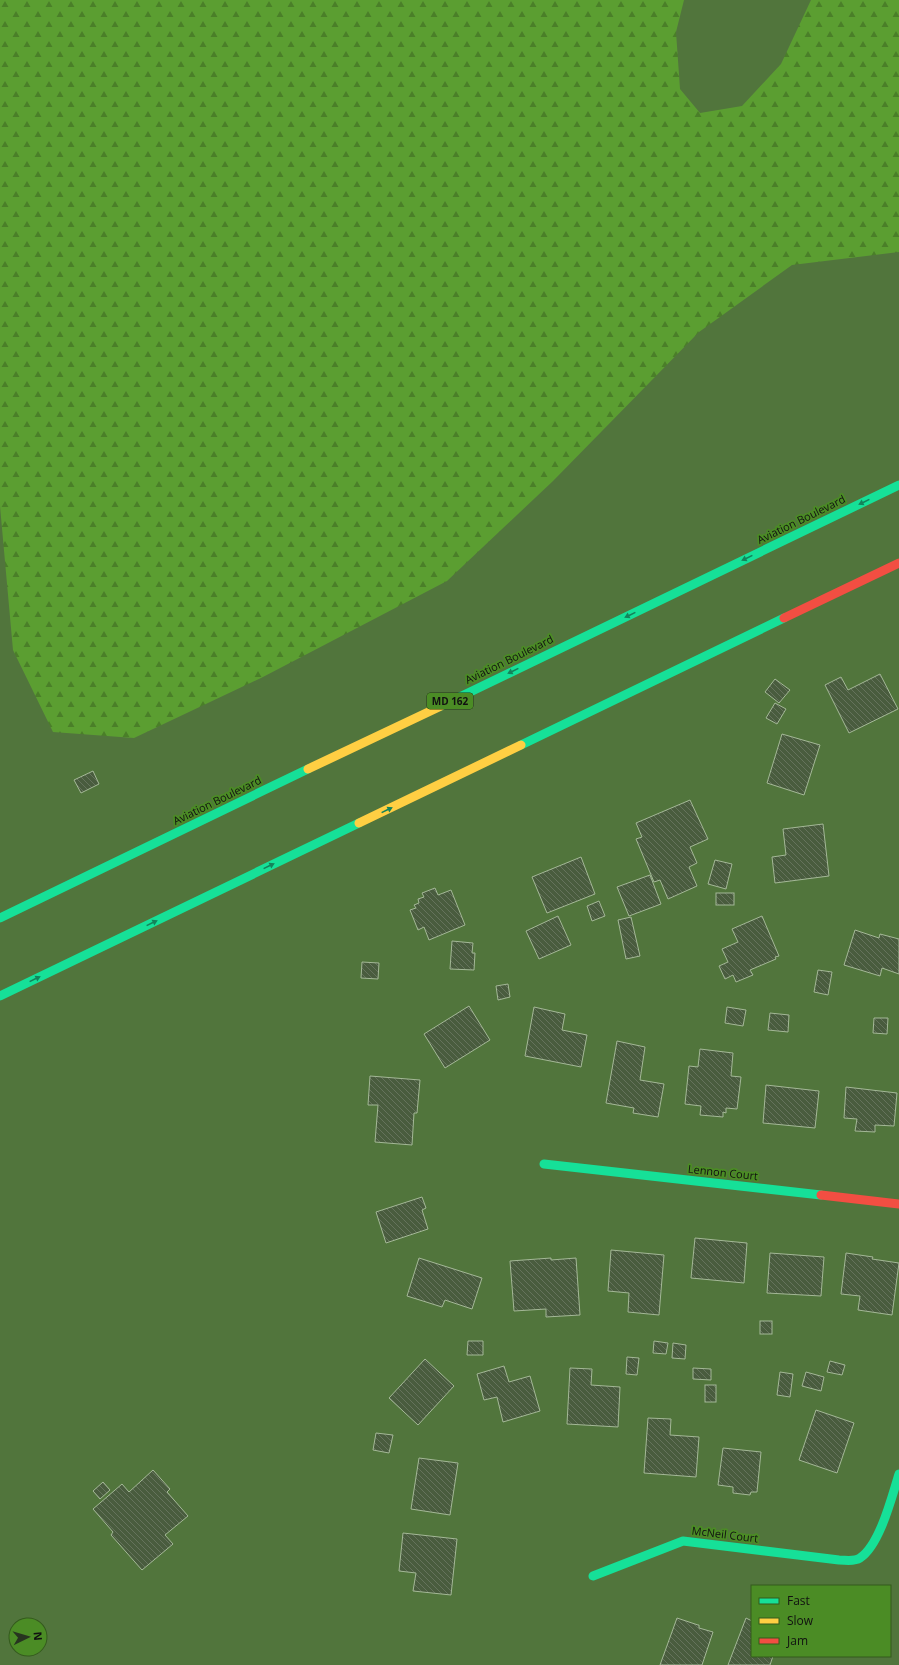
<svg xmlns="http://www.w3.org/2000/svg" width="899" height="1665" viewBox="0 0 899 1665" font-family="'Open Sans',sans-serif">
<defs>
<pattern id="forest-firs" width="22" height="20" patternUnits="userSpaceOnUse"><rect width="22" height="20" fill="#5b9e31"/><path d="M5 1l3.5 6h-7zM16 11l3.5 6h-7z" fill="#4a7f28"/></pattern>
<pattern id="building-back-hatch" width="6" height="6" patternUnits="userSpaceOnUse"><rect width="6" height="6" fill="#495c3e"/><path d="M-1 5l2 2M0 0l6 6M5-1l2 2" fill="none" stroke="#65735c"/></pattern>
</defs>
<rect width="100%" height="100%" fill="#51753c"/>
<path fill="url(#forest-firs)" d="M 0,0 L 684,0 L 676,32 L 680,89 L 700,113 L 742,106 L 781,64 L 811,0 L 899,0 L 899,252 L 792,265 L 699,332 L 553,481 L 447,581 L 261,678 L 134,738 L 53,732 L 13,650 L 0,506 Z"/>
<g fill="url(#building-back-hatch)" stroke="#a4b897">
<path d="M 880,674 L 898,709 L 849,733 L 825,685 L 841,677 L 848,690 Z"/>
<path d="M 775,679 L 790,690 L 779,703 L 765,692 Z"/>
<path d="M 775,703 L 786,709 L 777,724 L 766,718 Z"/>
<path d="M 782,734 L 820,745 L 804,795 L 767,783 Z"/>
<path d="M 93,771 L 99,784 L 81,793 L 74,780 Z"/>
<path d="M 690,800 L 708,839 L 690,847 L 697,863 L 689,867 L 697,886 L 668,899 L 660,880 L 654,882 L 636,839 L 642,837 L 636,823 Z"/>
<path d="M 823,824 L 829,876 L 775,883 L 772,857 L 786,855 L 783,829 Z"/>
<path d="M 581,857 L 595,894 L 547,913 L 532,877 Z"/>
<path d="M 715,860 L 732,864 L 726,889 L 708,884 Z"/>
<path d="M 650,875 L 661,904 L 629,916 L 617,887 Z"/>
<path d="M 435,888 L 438,895 L 451,890 L 465,925 L 429,940 L 424,927 L 418,930 L 410,910 L 416,908 L 414,905 L 419,903 L 418,899 L 424,897 L 422,893 Z"/>
<rect x="716" y="893" width="18" height="12"/>
<path d="M 599,901 L 605,916 L 592,921 L 587,906 Z"/>
<path d="M 558,916 L 571,945 L 539,959 L 526,931 Z"/>
<path d="M 762,916 L 779,956 L 775,957 L 776,959 L 750,970 L 753,975 L 736,982 L 733,975 L 725,979 L 719,966 L 728,962 L 722,949 L 738,942 L 732,929 Z"/>
<path d="M 631,917 L 640,956 L 626,959 L 618,920 Z"/>
<path d="M 855,930 L 879,938 L 880,934 L 899,939 L 899,974 L 882,968 L 880,976 L 844,965 Z"/>
<path d="M 452,941 L 473,943 L 472,953 L 475,953 L 474,970 L 450,969 Z"/>
<path d="M 362,962 L 379,963 L 378,979 L 361,978 Z"/>
<path d="M 818,970 L 832,972 L 828,995 L 814,992 Z"/>
<path d="M 508,984 L 510,997 L 498,1000 L 496,986 Z"/>
<path d="M 469,1006 L 490,1040 L 445,1068 L 424,1034 Z"/>
<path d="M 534,1007 L 565,1014 L 562,1030 L 587,1035 L 581,1067 L 525,1056 Z"/>
<path d="M 727,1007 L 746,1010 L 743,1026 L 725,1023 Z"/>
<path d="M 770,1013 L 789,1015 L 788,1032 L 768,1030 Z"/>
<path d="M 874,1018 L 888,1018 L 887,1034 L 873,1033 Z"/>
<path d="M 617,1041 L 645,1047 L 640,1080 L 664,1084 L 658,1117 L 633,1113 L 634,1108 L 606,1103 Z"/>
<path d="M 700,1049 L 733,1053 L 731,1076 L 741,1077 L 737,1109 L 726,1108 L 726,1113 L 723,1112 L 723,1117 L 700,1115 L 701,1106 L 685,1104 L 689,1066 L 698,1067 Z"/>
<path d="M 370,1076 L 420,1080 L 417,1113 L 414,1113 L 412,1145 L 375,1142 L 378,1105 L 368,1105 Z"/>
<path d="M 766,1085 L 819,1091 L 815,1128 L 763,1123 Z"/>
<path d="M 846,1087 L 897,1093 L 894,1126 L 875,1125 L 875,1132 L 855,1131 L 857,1119 L 844,1118 Z"/>
<path d="M 422,1197 L 426,1208 L 422,1210 L 428,1229 L 386,1243 L 376,1212 Z"/>
<path d="M 695,1238 L 747,1243 L 744,1283 L 691,1278 Z"/>
<path d="M 611,1250 L 664,1255 L 659,1315 L 628,1312 L 629,1293 L 608,1291 Z"/>
<path d="M 770,1253 L 824,1257 L 821,1296 L 767,1293 Z"/>
<path d="M 846,1253 L 873,1257 L 872,1259 L 899,1263 L 892,1315 L 858,1310 L 860,1296 L 841,1294 Z"/>
<path d="M 419,1258 L 482,1278 L 472,1309 L 445,1300 L 442,1307 L 407,1296 Z"/>
<path d="M 551,1258 L 551,1260 L 576,1258 L 580,1315 L 546,1317 L 546,1309 L 514,1311 L 510,1261 Z"/>
<rect x="760" y="1321" width="12" height="13"/>
<path d="M 468,1341 L 483,1341 L 483,1355 L 467,1355 Z"/>
<path d="M 654,1341 L 668,1343 L 666,1354 L 653,1353 Z"/>
<path d="M 673,1343 L 686,1345 L 685,1359 L 672,1358 Z"/>
<path d="M 627,1357 L 639,1358 L 637,1375 L 626,1374 Z"/>
<path d="M 425,1359 L 454,1386 L 418,1425 L 389,1398 Z"/>
<path d="M 830,1361 L 845,1365 L 842,1375 L 827,1372 Z"/>
<path d="M 504,1366 L 509,1382 L 530,1376 L 540,1411 L 503,1422 L 497,1397 L 484,1400 L 477,1374 Z"/>
<path d="M 570,1368 L 592,1369 L 591,1385 L 620,1387 L 618,1427 L 567,1424 Z"/>
<path d="M 693,1368 L 711,1369 L 711,1380 L 693,1379 Z"/>
<path d="M 780,1372 L 793,1374 L 790,1397 L 777,1395 Z"/>
<path d="M 806,1372 L 824,1377 L 821,1391 L 802,1386 Z"/>
<rect x="705" y="1385" width="11" height="17"/>
<path d="M 816,1410 L 854,1423 L 837,1473 L 799,1460 Z"/>
<path d="M 648,1418 L 671,1419 L 670,1435 L 699,1437 L 696,1477 L 644,1473 Z"/>
<path d="M 376,1433 L 393,1435 L 389,1453 L 373,1450 Z"/>
<path d="M 723,1448 L 761,1452 L 757,1492 L 751,1492 L 750,1495 L 733,1493 L 733,1487 L 718,1485 Z"/>
<path d="M 419,1458 L 458,1463 L 450,1515 L 411,1509 Z"/>
<path d="M 153,1470 L 170,1489 L 167,1492 L 188,1516 L 165,1535 L 173,1544 L 142,1570 L 111,1535 L 113,1532 L 93,1509 L 122,1484 L 129,1492 Z"/>
<path d="M 103,1482 L 110,1490 L 100,1499 L 93,1491 Z"/>
<path d="M 403,1533 L 457,1539 L 451,1595 L 413,1591 L 416,1573 L 399,1571 Z"/>
<path d="M 677,1618 L 698,1625 L 699,1625 L 699,1628 L 713,1632 L 702,1665 L 660,1665 Z"/>
<path d="M 746,1618 L 752,1621 L 752,1656 L 773,1656 L 770,1665 L 728,1665 Z"/>
</g>
<g fill="none" stroke-linecap="round" stroke-linejoin="round">
<g stroke="#16e098" stroke-width="9">
<path d="M 441,706 L 899,485"/>
<path d="M 521,745 L 784,618"/>
<path d="M 0,918 L 308,769"/>
<path d="M 0,996 L 359,823"/>
<path d="M 544,1164 L 821,1195"/>
<path d="M 593,1576 L 683,1541 L 839,1560 C 846,1560 854,1562 860,1558 C 880,1545 892,1496 899,1474"/>
</g>
<g stroke="#ffcf43" stroke-width="9">
<path d="M 308,769 L 441,706"/>
<path d="M 359,823 L 521,745"/>
</g>
<g stroke="#f24e42" stroke-width="9">
<path d="M 784,618 L 899,563"/>
<path d="M 821,1195 L 899,1204"/>
</g>
</g>
<defs><path id="oneway-solid" d="M-6-.8H1V-3.2L6.5 0L1 3.2V.8H-6Z"/></defs>
<g fill="#14835b">
<use href="#oneway-solid" transform="translate(864 502) rotate(154)"/>
<use href="#oneway-solid" transform="translate(747 558) rotate(154)"/>
<use href="#oneway-solid" transform="translate(630 615) rotate(154)"/>
<use href="#oneway-solid" transform="translate(513 671) rotate(154)"/>
<use href="#oneway-solid" transform="translate(387 810) rotate(-26)"/>
<use href="#oneway-solid" transform="translate(269 866) rotate(-26)"/>
<use href="#oneway-solid" transform="translate(152 923) rotate(-26)"/>
<use href="#oneway-solid" transform="translate(35 979) rotate(-26)"/>
</g>
<g text-anchor="middle" dominant-baseline="central" stroke-width="3.5" stroke-linejoin="round" paint-order="stroke">
<rect fill="#4b8c25" stroke="#223617" stroke-width="1" x="427" y="693" width="46" height="16" rx="3"/>
<g font-size="10" font-weight="bold" fill="#111">
<text x="450" y="701">MD 162</text>
</g>
<g font-size="11" fill="#111" stroke="#4b8c25">
<text transform="translate(801 519) rotate(-26)">Aviation Boulevard</text>
<text transform="translate(509 659) rotate(-26)">Aviation Boulevard</text>
<text transform="translate(217 800) rotate(-26)">Aviation Boulevard</text>
<text transform="translate(723 1172) rotate(6)">Lennon Court</text>
<text transform="translate(725 1534) rotate(7)">McNeil Court</text>
</g>
</g>
<rect x="751" y="1585" width="140" height="72" fill="#4b8c25" stroke="#345b1d"/>
<rect x="759" y="1598" width="20" height="6" fill="#16e098" stroke="#345b1d"/>
<text x="787" y="1605" font-size="12" fill="#111111">Fast</text>
<rect x="759" y="1618" width="20" height="6" fill="#ffcf43" stroke="#345b1d"/>
<text x="787" y="1625" font-size="12" fill="#111111">Slow</text>
<rect x="759" y="1638" width="20" height="6" fill="#f24e42" stroke="#345b1d"/>
<text x="787" y="1645" font-size="12" fill="#111111">Jam</text>
<g transform="translate(28 1637) rotate(85)"><circle r="19" fill="#4b8c25" stroke="#345b1d"/>
<path d="M0-3L7 15L0 10L-7 15Z" fill="#273420"/>
<text y="-6" font-size="11" font-weight="bold" text-anchor="middle" fill="#111111">N</text>
</g>
</svg>
